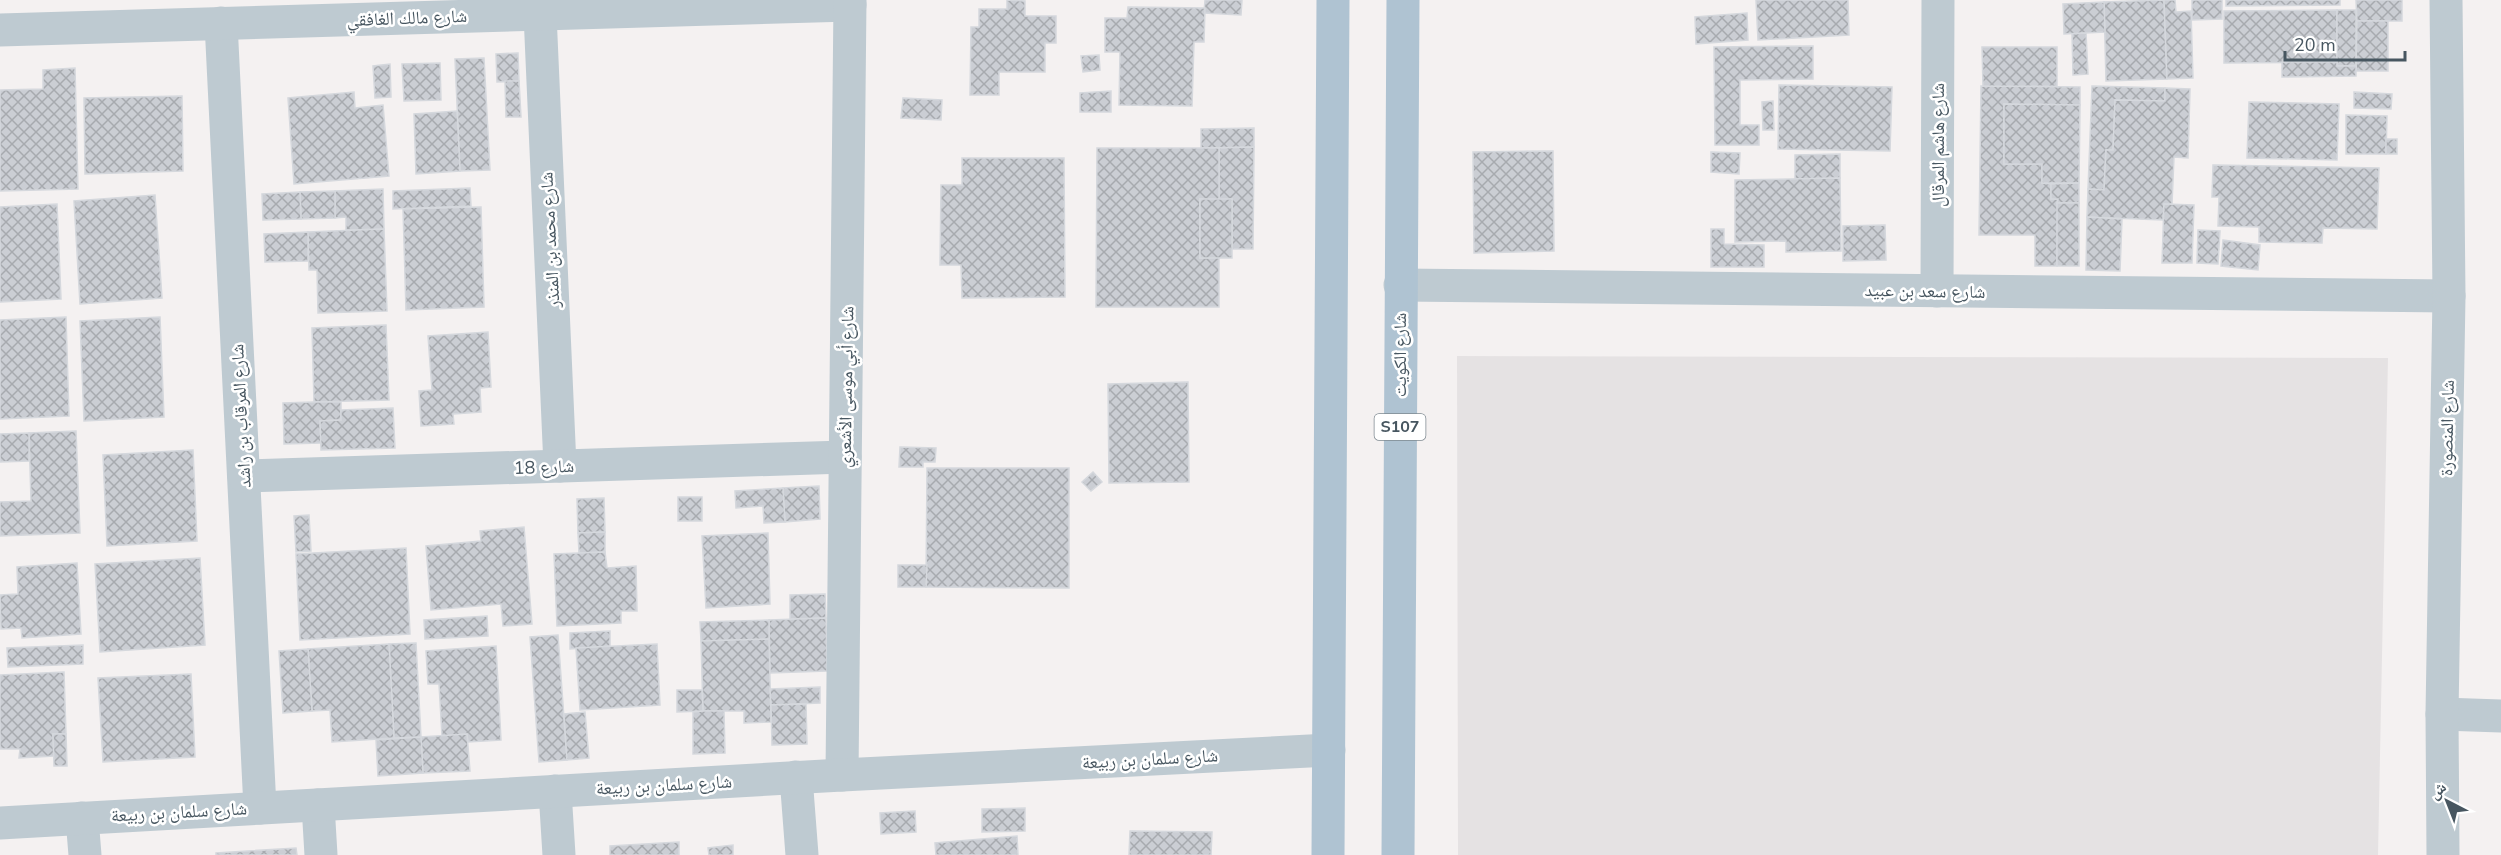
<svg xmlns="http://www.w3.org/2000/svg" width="2501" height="855" viewBox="0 0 2501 855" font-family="'Nunito Sans','Noto Naskh Arabic',sans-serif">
<defs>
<pattern id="building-cross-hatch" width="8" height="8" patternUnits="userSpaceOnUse" patternTransform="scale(1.5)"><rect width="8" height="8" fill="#cbced4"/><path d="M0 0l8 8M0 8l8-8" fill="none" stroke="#a7aaaf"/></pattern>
</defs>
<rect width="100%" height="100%" fill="#f4f1f1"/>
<path fill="#e5e2e3" d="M 1457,356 L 2388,358 L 2378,855 L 1458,855 Z"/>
<g fill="url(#building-cross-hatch)" stroke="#d5d8dd" stroke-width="1.5">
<path d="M 1007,0 L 1025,1 L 1025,16 L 1056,16 L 1056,43 L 1045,43 L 1045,72 L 999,72 L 999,95 L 970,95 L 971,27 L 979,27 L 979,9 L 1007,9 Z"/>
<path d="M 1205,0 L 1242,0 L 1241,15 L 1204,13 Z"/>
<path d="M 1756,0 L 1848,0 L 1849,35 L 1758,40 Z"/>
<path d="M 2164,0 L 2167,79 L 2106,81 L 2104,2 Z"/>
<path d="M 2164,0 L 2175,0 L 2176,12 L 2191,11 L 2193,78 L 2167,79 Z"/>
<path d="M 2192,0 L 2222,0 L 2222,19 L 2192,20 Z"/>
<path d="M 2226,0 L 2340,0 L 2340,5 L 2226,6 Z"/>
<path d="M 2356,0 L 2402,0 L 2402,21 L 2357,21 Z"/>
<path d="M 2104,2 L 2105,32 L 2064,34 L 2063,4 Z"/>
<path d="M 1128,7 L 1205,8 L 1204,42 L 1194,42 L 1192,106 L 1119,105 L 1120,52 L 1105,52 L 1105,18 L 1127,18 Z"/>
<path d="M 2337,10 L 2337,62 L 2224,63 L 2224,11 Z"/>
<rect x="2337" y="10" width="19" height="56"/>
<path d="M 1747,13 L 1748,40 L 1696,44 L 1695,17 Z"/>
<path d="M 2357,21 L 2388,21 L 2388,71 L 2356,71 Z"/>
<path d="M 2086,33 L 2088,74 L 2073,75 L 2072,34 Z"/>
<path d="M 1813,46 L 1813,79 L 1740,80 L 1740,125 L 1759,125 L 1759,145 L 1715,145 L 1714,47 Z"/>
<path d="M 1982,47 L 2057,47 L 2057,86 L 1983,87 Z"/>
<path d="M 518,53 L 519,81 L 497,82 L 496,54 Z"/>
<path d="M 1099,55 L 1100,70 L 1083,72 L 1081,56 Z"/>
<path d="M 484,58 L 490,170 L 460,171 L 455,59 Z"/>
<path d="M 2282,62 L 2337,62 L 2337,66 L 2356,66 L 2356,76 L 2282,77 Z"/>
<path d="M 440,63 L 441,100 L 404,101 L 402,64 Z"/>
<path d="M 390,64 L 391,97 L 375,98 L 373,66 Z"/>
<path d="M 75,68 L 78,189 L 0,191 L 0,90 L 43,89 L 43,70 Z"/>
<path d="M 505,81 L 519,81 L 521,117 L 506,117 Z"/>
<path d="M 1779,85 L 1892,87 L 1890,151 L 1778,149 Z"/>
<path d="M 1981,86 L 2080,87 L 2080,105 L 2004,104 L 2004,164 L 2042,164 L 2042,183 L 2051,184 L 2051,199 L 2058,199 L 2057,266 L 2035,266 L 2035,235 L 1979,235 Z"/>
<path d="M 2092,86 L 2165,88 L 2165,101 L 2115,100 L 2113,150 L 2106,150 L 2104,190 L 2088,189 Z"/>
<path d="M 2165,88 L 2190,89 L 2188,158 L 2174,157 L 2172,204 L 2164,204 L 2163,220 L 2087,217 L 2088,189 L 2104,190 L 2106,150 L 2113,150 L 2115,100 L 2165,101 Z"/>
<path d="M 1111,91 L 1111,112 L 1080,112 L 1080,93 Z"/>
<path d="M 354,92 L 355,108 L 383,105 L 389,176 L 294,184 L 288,98 Z"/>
<path d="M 2354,92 L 2392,94 L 2391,109 L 2354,108 Z"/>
<path d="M 182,96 L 183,171 L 85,174 L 84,98 Z"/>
<path d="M 903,98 L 942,100 L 941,120 L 901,118 Z"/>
<path d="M 1773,101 L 1774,130 L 1763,130 L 1762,102 Z"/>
<path d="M 2249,102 L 2339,104 L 2337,160 L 2247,158 Z"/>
<path d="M 2004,104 L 2080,105 L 2079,183 L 2042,183 L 2042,164 L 2004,164 Z"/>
<path d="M 457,111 L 460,171 L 416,174 L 414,114 Z"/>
<path d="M 2346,115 L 2387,116 L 2386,154 L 2346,154 Z"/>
<path d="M 1254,128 L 1254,147 L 1201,148 L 1201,129 Z"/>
<rect x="2386" y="139" width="11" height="15"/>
<path d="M 1254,147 L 1253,249 L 1232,249 L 1232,199 L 1219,200 L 1219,148 Z"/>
<path d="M 1097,148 L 1219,148 L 1219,200 L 1200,199 L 1200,258 L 1219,257 L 1219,307 L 1096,307 Z"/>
<path d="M 1553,151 L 1554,251 L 1474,253 L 1473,152 Z"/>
<path d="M 1711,152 L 1740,153 L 1739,174 L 1711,172 Z"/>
<path d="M 1840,154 L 1840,178 L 1795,179 L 1795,155 Z"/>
<path d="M 962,158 L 1064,158 L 1065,297 L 962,298 L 961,265 L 940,265 L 941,185 L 962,185 Z"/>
<path d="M 2213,165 L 2379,168 L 2377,229 L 2323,228 L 2322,243 L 2259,242 L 2259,227 L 2218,226 L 2219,197 L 2212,197 Z"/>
<path d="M 1840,178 L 1841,251 L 1786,252 L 1786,241 L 1735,242 L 1735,180 Z"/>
<path d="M 2079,183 L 2079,203 L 2057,203 L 2058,199 L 2051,199 L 2051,184 Z"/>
<path d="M 470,188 L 471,206 L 393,209 L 393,191 Z"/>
<path d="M 383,189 L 384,229 L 346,230 L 346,217 L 335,218 L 335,191 Z"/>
<path d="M 335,191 L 335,218 L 301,219 L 300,192 Z"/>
<path d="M 300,192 L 301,219 L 263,220 L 262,194 Z"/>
<path d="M 155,195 L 162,298 L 80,304 L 74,201 Z"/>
<rect x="1200" y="199" width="32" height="59"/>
<rect x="2057" y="203" width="22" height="63"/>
<path d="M 57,204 L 61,299 L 0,302 L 0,207 Z"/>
<path d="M 2164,204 L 2194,205 L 2192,263 L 2162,263 Z"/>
<path d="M 481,207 L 484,307 L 406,310 L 403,209 Z"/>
<path d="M 2087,217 L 2122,219 L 2120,271 L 2086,270 Z"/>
<path d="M 1885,225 L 1886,260 L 1843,261 L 1843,226 Z"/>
<path d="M 384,229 L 387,311 L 318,313 L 317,270 L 309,270 L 308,232 Z"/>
<path d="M 1711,229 L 1724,229 L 1724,244 L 1764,245 L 1764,267 L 1711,267 Z"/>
<path d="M 2198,230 L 2220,231 L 2218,264 L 2197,263 Z"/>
<path d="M 308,232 L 308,261 L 265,262 L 264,234 Z"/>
<path d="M 2223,240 L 2260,245 L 2258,270 L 2221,266 Z"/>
<path d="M 66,317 L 69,416 L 0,419 L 0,320 Z"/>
<path d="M 160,317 L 164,417 L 84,421 L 80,321 Z"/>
<path d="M 386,325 L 389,400 L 314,402 L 312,328 Z"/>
<path d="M 488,332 L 491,387 L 480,388 L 481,412 L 453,414 L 454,424 L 421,426 L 419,391 L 432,390 L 428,336 Z"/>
<path d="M 1188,382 L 1189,482 L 1109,483 L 1108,384 Z"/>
<path d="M 314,402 L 341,402 L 341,420 L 320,421 L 321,443 L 284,444 L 283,403 Z"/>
<path d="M 393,408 L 395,448 L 321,450 L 320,421 L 341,420 L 341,410 Z"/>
<path d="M 76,431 L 80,533 L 0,536 L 0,502 L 31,501 L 29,433 Z"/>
<path d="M 29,433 L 29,461 L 0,462 L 0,434 Z"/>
<path d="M 900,447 L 936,448 L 935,462 L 923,462 L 923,467 L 899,467 Z"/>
<path d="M 193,450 L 197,541 L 107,546 L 103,455 Z"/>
<path d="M 927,468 L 1069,468 L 1069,588 L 926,587 Z"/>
<path d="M 1093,472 L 1102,482 L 1091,491 L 1082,482 Z"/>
<path d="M 819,486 L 820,519 L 785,522 L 783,488 Z"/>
<path d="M 783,488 L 785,522 L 764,523 L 763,506 L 736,508 L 735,491 Z"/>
<rect x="678" y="497" width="24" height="24"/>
<path d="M 604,498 L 605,532 L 578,533 L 577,499 Z"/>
<path d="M 309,515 L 311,551 L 296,552 L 294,516 Z"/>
<path d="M 524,527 L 532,624 L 503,626 L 501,604 L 431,610 L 426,546 L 481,541 L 480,531 Z"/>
<path d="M 605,532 L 605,552 L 579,553 L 578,533 Z"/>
<path d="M 768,533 L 770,604 L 706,608 L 702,536 Z"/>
<path d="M 406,548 L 410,634 L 300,640 L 296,554 Z"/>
<path d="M 605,552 L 607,568 L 636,566 L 637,611 L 621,611 L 621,623 L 557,626 L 554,554 Z"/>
<path d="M 200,558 L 205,645 L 100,652 L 95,564 Z"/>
<path d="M 77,563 L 81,634 L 22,638 L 21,628 L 1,629 L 0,595 L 18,594 L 17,567 Z"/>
<path d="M 898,565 L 927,565 L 926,587 L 898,587 Z"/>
<path d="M 825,594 L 826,618 L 790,619 L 790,595 Z"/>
<path d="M 487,616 L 488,636 L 425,639 L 424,620 Z"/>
<path d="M 826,618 L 827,671 L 770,673 L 769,620 Z"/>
<path d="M 769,620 L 769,639 L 701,641 L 700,622 Z"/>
<path d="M 610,631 L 610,646 L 570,649 L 570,633 Z"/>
<path d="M 558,635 L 567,760 L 539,762 L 530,637 Z"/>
<path d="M 769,639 L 771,722 L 744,723 L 744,711 L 703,711 L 701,641 Z"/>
<path d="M 416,643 L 421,737 L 394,738 L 389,644 Z"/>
<path d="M 389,644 L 394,738 L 332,742 L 330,710 L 312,711 L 308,649 Z"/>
<path d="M 657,644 L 660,705 L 580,710 L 576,648 Z"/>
<path d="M 83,645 L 83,664 L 8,667 L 7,648 Z"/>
<path d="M 496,646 L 501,740 L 468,742 L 467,734 L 442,736 L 439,684 L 428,684 L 426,651 Z"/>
<path d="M 308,649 L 312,711 L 283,713 L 279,651 Z"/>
<path d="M 64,672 L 66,734 L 53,734 L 54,756 L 19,758 L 20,749 L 0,749 L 0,675 Z"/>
<path d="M 191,674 L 195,757 L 103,762 L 98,678 Z"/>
<path d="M 820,687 L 820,703 L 771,705 L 770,689 Z"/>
<path d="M 677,690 L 702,690 L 703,711 L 677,712 Z"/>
<path d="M 806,704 L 807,744 L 772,745 L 771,705 Z"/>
<path d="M 703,711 L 724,711 L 725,753 L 693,754 L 693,712 Z"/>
<path d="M 585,712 L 589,758 L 567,760 L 564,714 Z"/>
<path d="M 53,734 L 66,734 L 67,766 L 54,766 Z"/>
<path d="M 467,734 L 470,771 L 423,773 L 421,737 Z"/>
<path d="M 421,737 L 423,773 L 378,776 L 376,740 Z"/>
<path d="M 1025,808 L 1025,831 L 982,832 L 982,809 Z"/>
<path d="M 915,811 L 916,832 L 881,834 L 880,813 Z"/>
<path d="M 1130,831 L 1212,832 L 1211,855 L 1129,855 Z"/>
<path d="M 1017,836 L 1018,855 L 936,855 L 935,843 Z"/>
<path d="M 679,842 L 679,855 L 610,855 L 610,846 Z"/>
<path d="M 733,845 L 733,855 L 709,855 L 708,848 Z"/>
<path d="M 296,848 L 297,855 L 216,855 L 216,853 Z"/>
</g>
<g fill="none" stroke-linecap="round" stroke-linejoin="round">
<g stroke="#becad1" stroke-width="33">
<path d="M 540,14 L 560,466"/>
<path d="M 221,23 L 260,808"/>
<path d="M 0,30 L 850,5"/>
<path d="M 1400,285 L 2449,296"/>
<path d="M 1937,291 L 1938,0"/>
<path d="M 244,476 L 845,457"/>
<path d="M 2442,714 L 2501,716"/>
<path d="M 842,775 L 850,0"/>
<path d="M 796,777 L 802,855"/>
<path d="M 555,791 L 559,855"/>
<path d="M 318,805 L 321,855"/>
<path d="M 82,818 L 85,855"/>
<path d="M 0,823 L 842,775 L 1329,750"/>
<path d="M 2443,855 L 2442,714 L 2449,296 L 2446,0"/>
</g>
<g stroke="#afc3d2" stroke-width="33">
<path d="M 1328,855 L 1333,0"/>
<path d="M 1398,855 L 1403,0"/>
</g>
</g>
<g text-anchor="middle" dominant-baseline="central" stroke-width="5" stroke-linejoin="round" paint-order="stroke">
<rect fill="#fff" stroke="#7e8990" stroke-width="1.5" x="1374.5" y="414" width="51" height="26" rx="4.5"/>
<g font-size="16" font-weight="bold" fill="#475660">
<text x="1400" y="427">S107</text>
</g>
<g font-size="18" fill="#475660" stroke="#fff">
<text transform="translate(407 18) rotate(-2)">شارع مالك الغافقي</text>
<text transform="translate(1938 145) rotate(-90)">شارع هاشم المرقال</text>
<text transform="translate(550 240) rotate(-93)">شارع محمد بن المنذر</text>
<text transform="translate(1925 291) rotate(1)">شارع سعد بن عبيد</text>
<text transform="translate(1400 355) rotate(-90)">شارع الكويت</text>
<text transform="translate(846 387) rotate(-89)">شارع أبي موسى الأشعري</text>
<text transform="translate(241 416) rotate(-93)">شارع المرقاب بن راشد</text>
<text transform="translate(2447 428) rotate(-89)">شارع المنصورة</text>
<text transform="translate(544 467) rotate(-2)">شارع 18</text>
<text transform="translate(1150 759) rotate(-3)">شارع سلمان بن ربيعة</text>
<text transform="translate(664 785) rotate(-3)">شارع سلمان بن ربيعة</text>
<text transform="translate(179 812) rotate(-3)">شارع سلمان بن ربيعة</text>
</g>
</g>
<g transform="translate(2447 801) rotate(318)" stroke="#ffffff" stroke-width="4.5" paint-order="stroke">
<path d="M0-4.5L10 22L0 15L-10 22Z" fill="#475660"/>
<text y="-9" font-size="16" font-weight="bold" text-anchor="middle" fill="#475660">ش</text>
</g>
<path d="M2285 51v9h120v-9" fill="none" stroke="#475660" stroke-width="3"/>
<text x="2294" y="51" font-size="18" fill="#475660" stroke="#ffffff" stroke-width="4.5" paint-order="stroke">20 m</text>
</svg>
